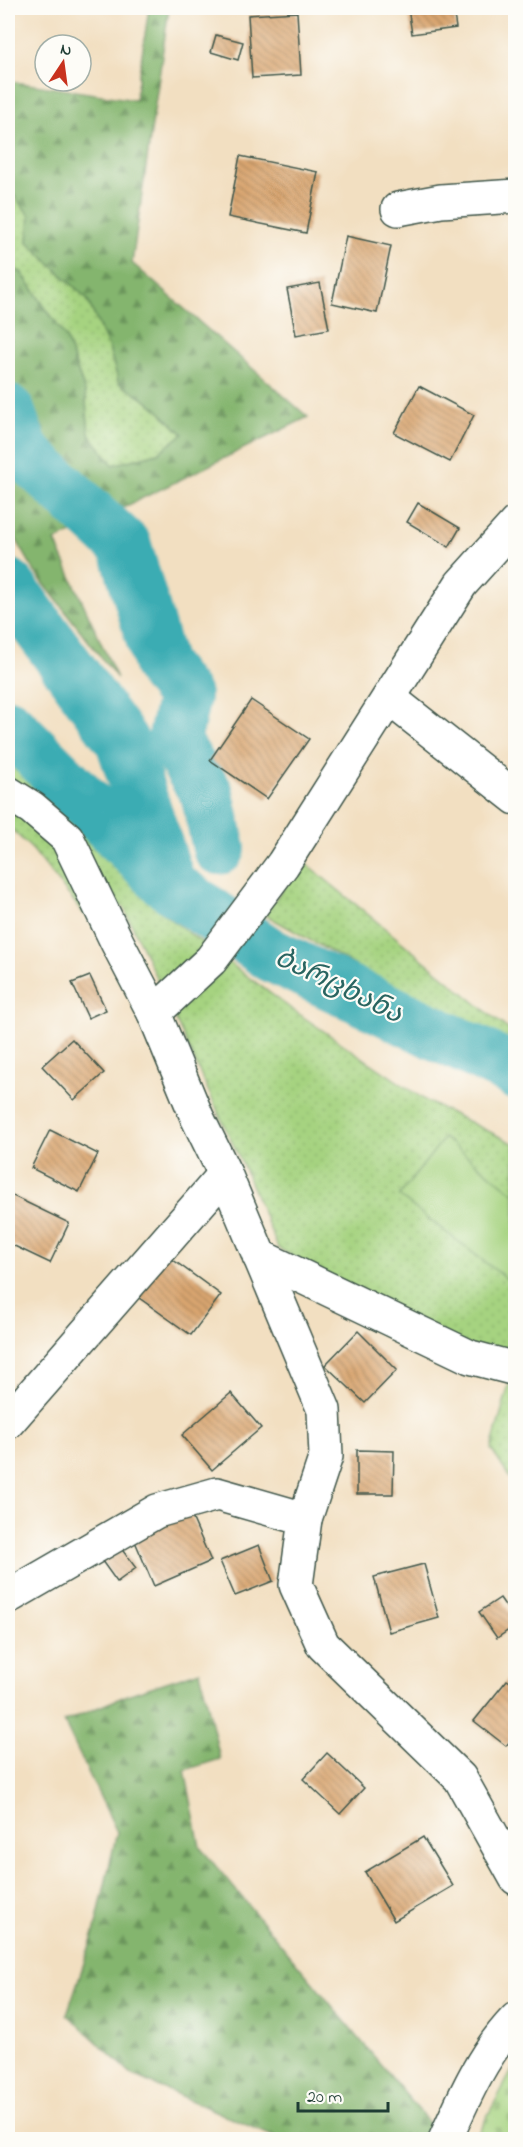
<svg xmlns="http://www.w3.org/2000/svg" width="523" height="2147" viewBox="0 0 523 2147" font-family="'Indie Flower','Noto Sans Georgian',sans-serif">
<defs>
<pattern id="grass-dots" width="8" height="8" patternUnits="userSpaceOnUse" patternTransform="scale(1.5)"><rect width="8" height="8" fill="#a6d380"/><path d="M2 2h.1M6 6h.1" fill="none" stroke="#8eb66f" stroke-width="1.8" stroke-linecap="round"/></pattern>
<pattern id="forest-firs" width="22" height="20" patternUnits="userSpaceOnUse" patternTransform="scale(1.5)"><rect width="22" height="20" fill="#84b56e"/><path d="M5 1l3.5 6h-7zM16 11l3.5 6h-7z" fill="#6b945b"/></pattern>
<pattern id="cemetery-stones" width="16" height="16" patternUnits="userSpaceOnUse" patternTransform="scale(1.5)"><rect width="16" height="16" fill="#a6d380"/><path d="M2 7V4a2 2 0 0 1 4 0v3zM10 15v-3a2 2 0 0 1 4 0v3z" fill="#8eb66f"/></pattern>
<pattern id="building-back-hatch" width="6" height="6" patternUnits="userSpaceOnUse" patternTransform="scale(1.5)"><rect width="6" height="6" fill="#d9a570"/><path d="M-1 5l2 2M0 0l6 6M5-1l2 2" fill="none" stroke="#af885d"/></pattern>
</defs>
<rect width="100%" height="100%" fill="#fdfcf7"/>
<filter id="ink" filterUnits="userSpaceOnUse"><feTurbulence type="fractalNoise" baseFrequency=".0167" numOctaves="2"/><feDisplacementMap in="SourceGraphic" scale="12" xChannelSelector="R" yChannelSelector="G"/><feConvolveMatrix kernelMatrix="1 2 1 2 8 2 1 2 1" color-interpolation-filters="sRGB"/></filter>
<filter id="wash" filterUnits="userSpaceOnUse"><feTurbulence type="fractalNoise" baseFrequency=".008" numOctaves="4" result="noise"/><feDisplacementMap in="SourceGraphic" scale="24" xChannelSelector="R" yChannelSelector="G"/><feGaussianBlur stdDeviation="1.35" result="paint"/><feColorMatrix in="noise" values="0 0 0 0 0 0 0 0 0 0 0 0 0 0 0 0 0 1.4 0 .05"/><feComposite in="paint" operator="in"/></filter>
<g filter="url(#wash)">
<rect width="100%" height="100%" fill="#f2dfc1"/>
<g fill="url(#grass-dots)" stroke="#62885a" stroke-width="1.5">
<path d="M 8,189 L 10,190 L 30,216 L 28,242 L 87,299 L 109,348 L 119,383 L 153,405 L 183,434 L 158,453 L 113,465 L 89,434 L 85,392 L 66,338 L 21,272 L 8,268 Z"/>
<path d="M 8,740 L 26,758 L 98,851 L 161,912 L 290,1008 L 428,1102 L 515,1144 L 515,1194 L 444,1139 L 507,1279 L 515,1268 L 515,1486 L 491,1449 L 510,1381 L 278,1248 L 244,1168 L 123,906 L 84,914 L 33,850 L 8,826 Z"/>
<path d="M 304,862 L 515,1035 L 515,1056 L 264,914 Z"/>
</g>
<g fill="url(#forest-firs)" stroke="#527951" stroke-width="1.5">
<path d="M 149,8 L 169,8 L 132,263 L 308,417 L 55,541 L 117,678 L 35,572 L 8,525 L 8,268 L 21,272 L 66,338 L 85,392 L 89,434 L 113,465 L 158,453 L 183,434 L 153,405 L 119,383 L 109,348 L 87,299 L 28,242 L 30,216 L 10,190 L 8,189 L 8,81 L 135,100 Z"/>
<path d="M 200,1671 L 220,1759 L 185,1770 L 200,1847 L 421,2113 L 439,2139 L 279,2139 L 133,2075 L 67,2014 L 94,1933 L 117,1832 L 64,1722 L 130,1694 Z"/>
</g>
<path fill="url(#cemetery-stones)" stroke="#62885a" stroke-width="1.5" d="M 515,2065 L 515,2139 L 475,2139 Z"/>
<path fill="#a6d380" stroke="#62885a" stroke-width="1.5" d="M 444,1138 L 515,1194 L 515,1268 L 507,1279 L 399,1196 Z"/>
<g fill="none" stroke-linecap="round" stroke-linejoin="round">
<g stroke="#3bacb3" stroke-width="54">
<path d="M 8,411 L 23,452 L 125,546 L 160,665 L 184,696 L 174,741 L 207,794 L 219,848"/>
<path d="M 8,585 L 122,741 L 167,877"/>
<path d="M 8,725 L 169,885 L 271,955 L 511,1069 L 516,1073"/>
</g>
</g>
<g id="blocks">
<g fill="url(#building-back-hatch)">
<path d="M 408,8 L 453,8 L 456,28 L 412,34 Z"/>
<path d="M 297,12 L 301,75 L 252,78 L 248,15 Z"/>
<path d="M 216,35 L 243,42 L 238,60 L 211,52 Z"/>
<path d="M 240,156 L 318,172 L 306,233 L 228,217 Z"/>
<path d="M 346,236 L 391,246 L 377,313 L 332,303 Z"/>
<path d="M 320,283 L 329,329 L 296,335 L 287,289 Z"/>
<path d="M 419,386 L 474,415 L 450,462 L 394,433 Z"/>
<path d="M 418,503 L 460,528 L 449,547 L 407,522 Z"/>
<path d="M 251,700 L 309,739 L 267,799 L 210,760 Z"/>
<path d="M 90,976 L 106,1010 L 88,1018 L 72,983 Z"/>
<path d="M 72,1039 L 104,1073 L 74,1100 L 42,1066 Z"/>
<path d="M 50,1130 L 98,1154 L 79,1192 L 31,1168 Z"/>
<path d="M 11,1195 L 69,1223 L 50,1263 L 8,1243 L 8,1203 Z"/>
<path d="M 165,1254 L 221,1295 L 191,1335 L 135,1295 Z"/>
<path d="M 358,1331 L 397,1370 L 365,1403 L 325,1365 Z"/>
<path d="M 231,1393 L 261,1428 L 212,1470 L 182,1435 Z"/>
<path d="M 357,1450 L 394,1451 L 393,1494 L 357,1494 Z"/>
<path d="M 188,1508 L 211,1561 L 154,1586 L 131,1532 Z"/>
<path d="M 117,1543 L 136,1568 L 117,1582 L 99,1557 Z"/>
<path d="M 259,1545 L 273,1581 L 235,1596 L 220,1561 Z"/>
<path d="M 424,1564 L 439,1618 L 389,1632 L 374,1577 Z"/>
<path d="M 500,1598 L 516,1621 L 516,1625 L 497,1638 L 479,1612 Z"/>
<path d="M 507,1680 L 516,1686 L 516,1734 L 506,1746 L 474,1721 Z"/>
<path d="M 327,1753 L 364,1788 L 340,1814 L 303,1779 Z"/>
<path d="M 423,1837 L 453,1886 L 394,1921 L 365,1872 Z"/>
</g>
</g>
</g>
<g filter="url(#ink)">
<use href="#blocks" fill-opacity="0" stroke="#3f5549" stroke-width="1.5"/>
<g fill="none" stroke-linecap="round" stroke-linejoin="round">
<defs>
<g id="minor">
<path d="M 398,209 L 441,201 L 516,196"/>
<path d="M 389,698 L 516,798"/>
<path d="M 8,793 L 32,808 L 67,838 L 117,942 L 154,1013 L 197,1117 L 225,1174 L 324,1410 L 326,1456 L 305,1519 L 296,1585 L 323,1645 L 460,1778 L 516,1878"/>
<path d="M 154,1013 L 211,960 L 283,864 L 461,584 L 516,523"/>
<path d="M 259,1256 L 470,1357 L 516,1369"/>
<path d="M 8,1422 L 225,1174"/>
<path d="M 8,1597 L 157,1511 L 217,1494 L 305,1519"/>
<path d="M 445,2140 C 464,2097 483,2053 516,2019"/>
</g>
</defs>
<use href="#minor" stroke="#3f5549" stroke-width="36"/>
<use href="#minor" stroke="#fff" stroke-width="33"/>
</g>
</g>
<g text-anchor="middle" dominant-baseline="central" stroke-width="4.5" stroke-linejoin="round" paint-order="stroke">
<g font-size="28" font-style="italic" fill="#296460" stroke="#fdfcf7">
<text transform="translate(338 987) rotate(26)">ბარცხანა</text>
</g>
</g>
<rect width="523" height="2147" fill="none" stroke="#fdfcf7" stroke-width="30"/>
<g transform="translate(63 63) rotate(13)"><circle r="28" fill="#fdfcf7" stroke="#a4b0a9" stroke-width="1.5"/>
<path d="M0-4.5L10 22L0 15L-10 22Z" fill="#c8321e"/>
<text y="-9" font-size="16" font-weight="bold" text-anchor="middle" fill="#1f3d34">N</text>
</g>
<path d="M298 2102v9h90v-9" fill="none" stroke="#1f3d34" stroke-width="3"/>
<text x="307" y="2102" font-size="18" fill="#1f3d34" stroke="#fdfcf7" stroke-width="4.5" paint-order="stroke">20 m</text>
</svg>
